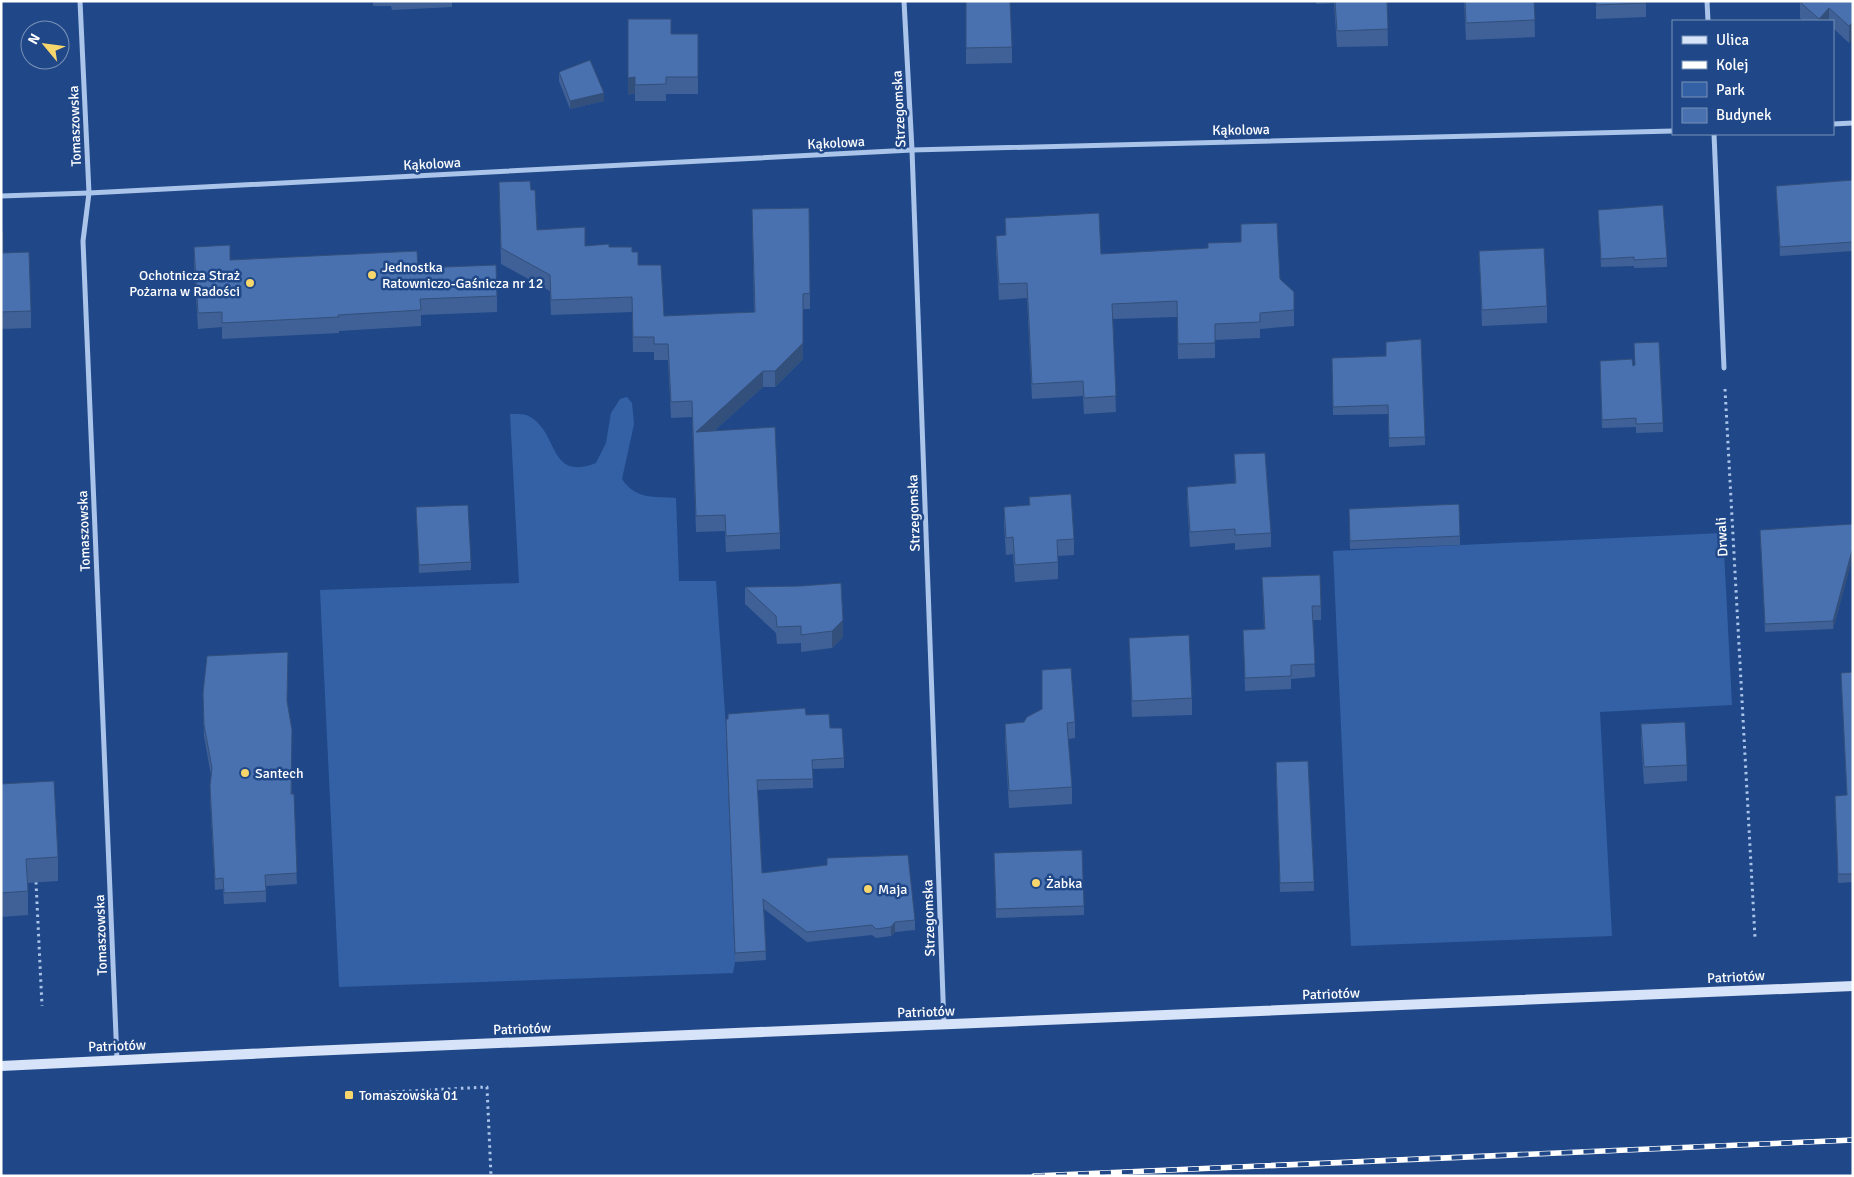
<svg xmlns="http://www.w3.org/2000/svg" width="1854" height="1177" viewBox="0 0 1854 1177" font-family="Signika,sans-serif">
<rect width="100%" height="100%" fill="#204888"/>
<g fill="#3461a5">
<path d="M 627,397 L 632,403 L 634,424 L 622,479 C 636,500 653,496 676,498 L 679,581 L 716,581 L 726,728 L 735,962 L 733,973 L 339,987 L 320,590 L 519,583 L 510,414 C 517,414 526,413 532,418 C 559,436 549,481 596,463 L 606,443 L 611,413 L 620,399 Z"/>
<path d="M 1723,533 L 1732,705 L 1600,712 L 1612,936 L 1351,946 L 1333,551 Z"/>
</g>
<g fill="none" stroke-linecap="round" stroke-linejoin="round">
<g stroke="#abc4ea" stroke-width="3" stroke-dasharray="2.5 4" stroke-linecap="butt">
<path d="M 1725,389 L 1755,938"/>
<path d="M 36,882 L 42,1006"/>
<path d="M 370,1093 L 487,1087 L 491,1176"/>
</g>
<g stroke="#abc4ea" stroke-width="5">
<path d="M 80,1 L 89,193 L 83,241 L 117,1060"/>
<path d="M 904,1 L 912,150 L 944,1025"/>
<path d="M 1707,1 L 1708,21"/>
<path d="M 1833,124 L 1853,123"/>
<path d="M 1714,134 L 1724,368"/>
<path d="M 1,196 L 89,193 L 912,150 L 1673,131"/>
</g>
<path stroke="#d6e3f8" stroke-width="10" d="M 1,1066 L 310,1051 L 1853,986"/>
<defs>
<path id="rail" d="M 1034,1176 L 1853,1140"/>
</defs>
<use href="#rail" stroke="#fff" stroke-width="5.5"/>
<use href="#rail" stroke="#204888" stroke-width="4" stroke-dasharray="11" stroke-linecap="butt"/>
</g>
<g fill="#3f6197">
<path d="M 373,1 L 452,1 L 452,7 L 392,10 L 391,6 L 373,6 Z"/>
<path d="M 966,1 L 1012,47 L 1012,63 L 966,64 Z"/>
<path d="M 1316,1 L 1387,1 L 1388,46 L 1337,47 L 1334,3 L 1316,4 Z"/>
<path d="M 1464,1 L 1534,1 L 1535,37 L 1466,40 Z"/>
<path d="M 1596,1 L 1646,1 L 1646,17 L 1596,19 Z"/>
<path d="M 1800,1 L 1853,1 L 1849,43 L 1833,28 L 1833,21 L 1803,21 L 1800,18 Z"/>
<path d="M 628,19 L 671,34 L 698,34 L 698,94 L 666,94 L 666,101 L 635,101 L 635,93 L 628,95 Z"/>
<path d="M 559,72 L 604,101 L 570,109 L 559,81 Z"/>
<path d="M 1853,180 L 1853,251 L 1780,256 L 1776,186 Z"/>
<path d="M 499,182 L 531,190 L 537,230 L 585,246 L 609,247 L 632,252 L 638,265 L 664,316 L 754,312 L 752,209 L 810,293 L 810,309 L 803,309 L 803,359 L 775,387 L 763,387 L 715,430 L 780,533 L 780,549 L 726,552 L 725,531 L 696,532 L 692,417 L 671,418 L 668,360 L 654,360 L 654,352 L 633,352 L 632,312 L 551,315 L 550,291 L 501,264 Z"/>
<path d="M 1598,210 L 1667,258 L 1667,267 L 1634,268 L 1634,266 L 1601,267 Z"/>
<path d="M 1005,218 L 1101,254 L 1208,248 L 1241,242 L 1241,224 L 1280,279 L 1294,292 L 1294,326 L 1260,329 L 1260,338 L 1215,340 L 1215,358 L 1178,359 L 1177,317 L 1113,319 L 1116,412 L 1084,414 L 1083,396 L 1032,399 L 1027,298 L 999,300 L 996,252 L 996,236 L 1005,235 Z"/>
<path d="M 1,232 L 3,253 L 31,311 L 31,328 L 1,329 Z"/>
<path d="M 194,247 L 230,260 L 418,268 L 497,296 L 497,312 L 421,315 L 421,326 L 339,331 L 339,333 L 222,339 L 222,327 L 198,329 L 194,263 Z"/>
<path d="M 1479,251 L 1547,306 L 1547,323 L 1482,326 Z"/>
<path d="M 1332,358 L 1425,437 L 1425,445 L 1389,447 L 1388,414 L 1333,415 Z"/>
<path d="M 1633,366 L 1663,423 L 1663,432 L 1636,433 L 1636,427 L 1602,428 L 1600,369 Z"/>
<path d="M 1234,454 L 1271,533 L 1271,547 L 1235,550 L 1235,543 L 1190,547 L 1187,501 L 1187,487 L 1235,483 Z"/>
<path d="M 1029,497 L 1074,539 L 1074,555 L 1058,556 L 1058,579 L 1015,582 L 1013,554 L 1006,555 L 1004,524 L 1004,507 L 1029,505 Z"/>
<path d="M 416,507 L 471,562 L 471,570 L 419,573 Z"/>
<path d="M 1349,509 L 1460,536 L 1460,545 L 1350,549 Z"/>
<path d="M 1853,524 L 1853,556 L 1833,629 L 1765,632 L 1760,530 Z"/>
<path d="M 1262,577 L 1321,606 L 1321,620 L 1313,620 L 1315,677 L 1291,679 L 1291,689 L 1245,691 L 1243,630 L 1264,629 Z"/>
<path d="M 745,587 L 843,637 L 832,648 L 801,652 L 801,643 L 777,644 L 776,633 L 745,604 Z"/>
<path d="M 1129,638 L 1192,698 L 1192,715 L 1132,717 Z"/>
<path d="M 1853,672 L 1853,882 L 1838,883 L 1835,796 L 1847,795 L 1841,673 Z"/>
<path d="M 203,693 L 287,702 L 297,884 L 266,886 L 266,902 L 224,904 L 223,889 L 215,890 L 210,797 L 211,775 L 204,736 Z"/>
<path d="M 806,715 L 830,728 L 844,758 L 844,768 L 813,769 L 813,788 L 757,790 L 762,873 L 827,865 L 827,858 L 915,920 L 915,930 L 895,932 L 891,936 L 876,938 L 872,935 L 807,942 L 764,909 L 766,960 L 735,962 L 726,728 Z"/>
<path d="M 1075,722 L 1075,738 L 1068,739 L 1072,787 L 1072,804 L 1009,808 L 1005,741 L 1005,724 Z"/>
<path d="M 1641,724 L 1687,765 L 1687,781 L 1644,784 L 1641,741 Z"/>
<path d="M 1276,771 L 1314,882 L 1314,891 L 1280,892 Z"/>
<path d="M 1,784 L 58,857 L 58,881 L 28,883 L 28,915 L 1,917 Z"/>
<path d="M 994,853 L 1084,906 L 1084,915 L 996,918 Z"/>
</g>
<g fill="#334f7b">
<path d="M 1829,8 L 1829,21 L 1819,21 L 1819,19 Z"/>
<path d="M 1853,22 L 1853,39 L 1849,43 L 1849,26 Z"/>
<path d="M 635,77 L 635,93 L 628,95 L 628,78 Z"/>
<path d="M 604,93 L 604,101 L 570,109 L 570,101 Z"/>
<path d="M 803,294 L 803,359 L 775,387 L 775,371 Z"/>
<path d="M 763,371 L 763,387 L 696,447 L 696,432 Z"/>
<path d="M 1853,547 L 1853,556 L 1833,629 L 1833,621 Z"/>
<path d="M 843,620 L 843,637 L 832,648 L 832,631 Z"/>
<path d="M 895,922 L 895,932 L 891,936 L 891,927 Z"/>
</g>
<g fill="#4971b0" stroke="#334f7b">
<path d="M 966,1 L 1010,1 L 1012,47 L 966,48 Z"/>
<path d="M 1335,1 L 1387,1 L 1388,29 L 1337,31 Z"/>
<path d="M 1465,1 L 1534,1 L 1535,20 L 1466,23 Z"/>
<path d="M 1596,1 L 1646,1 L 1646,3 L 1596,5 Z"/>
<path d="M 1853,1 L 1853,22 L 1849,26 L 1829,8 L 1819,19 L 1800,2 Z"/>
<path d="M 628,19 L 671,19 L 671,34 L 698,34 L 698,77 L 666,77 L 666,84 L 635,85 L 635,77 L 628,78 Z"/>
<path d="M 590,60 L 604,93 L 570,101 L 559,72 Z"/>
<path d="M 1853,180 L 1853,242 L 1780,247 L 1776,186 Z"/>
<path d="M 530,181 L 531,190 L 535,190 L 537,230 L 585,227 L 585,246 L 609,244 L 609,247 L 632,247 L 632,252 L 638,252 L 638,265 L 661,265 L 664,316 L 755,312 L 752,209 L 809,208 L 810,293 L 803,294 L 803,343 L 775,371 L 763,371 L 696,432 L 775,427 L 780,533 L 726,536 L 725,515 L 696,516 L 692,401 L 671,402 L 668,344 L 654,344 L 654,337 L 633,337 L 632,297 L 551,300 L 550,275 L 501,248 L 499,182 Z"/>
<path d="M 1663,205 L 1667,258 L 1634,260 L 1634,257 L 1601,259 L 1598,210 Z"/>
<path d="M 1099,213 L 1101,254 L 1208,248 L 1208,243 L 1241,242 L 1241,224 L 1277,223 L 1280,279 L 1294,292 L 1294,310 L 1260,313 L 1260,322 L 1215,324 L 1215,343 L 1178,344 L 1177,301 L 1112,304 L 1116,396 L 1084,398 L 1083,381 L 1032,384 L 1027,283 L 999,284 L 996,236 L 1006,235 L 1005,218 Z"/>
<path d="M 1,232 L 3,232 L 3,253 L 29,252 L 31,311 L 1,312 Z"/>
<path d="M 230,245 L 230,260 L 417,251 L 418,268 L 496,265 L 497,296 L 420,299 L 421,310 L 338,315 L 339,317 L 222,323 L 222,312 L 198,313 L 194,247 Z"/>
<path d="M 1544,248 L 1547,306 L 1482,310 L 1479,251 Z"/>
<path d="M 1421,339 L 1425,437 L 1389,438 L 1388,405 L 1333,407 L 1332,358 L 1386,356 L 1386,342 Z"/>
<path d="M 1659,342 L 1663,423 L 1636,424 L 1636,418 L 1602,420 L 1600,361 L 1632,359 L 1633,366 L 1635,365 L 1634,343 Z"/>
<path d="M 1265,453 L 1271,533 L 1235,535 L 1235,529 L 1190,532 L 1187,487 L 1236,483 L 1234,454 Z"/>
<path d="M 1071,494 L 1074,539 L 1057,540 L 1058,562 L 1015,565 L 1013,537 L 1006,538 L 1004,507 L 1030,505 L 1029,497 Z"/>
<path d="M 1459,504 L 1460,536 L 1350,541 L 1349,509 Z"/>
<path d="M 468,505 L 471,562 L 419,565 L 416,507 Z"/>
<path d="M 1853,524 L 1853,547 L 1833,621 L 1765,624 L 1760,530 Z"/>
<path d="M 1320,575 L 1321,606 L 1312,606 L 1315,664 L 1291,665 L 1291,676 L 1245,678 L 1243,630 L 1265,629 L 1262,577 Z"/>
<path d="M 841,583 L 843,620 L 832,631 L 801,635 L 801,626 L 777,627 L 776,616 L 745,587 L 801,586 Z"/>
<path d="M 1189,635 L 1192,698 L 1132,701 L 1129,638 Z"/>
<path d="M 288,652 L 287,701 L 292,730 L 291,794 L 294,794 L 297,873 L 265,875 L 266,891 L 224,893 L 223,878 L 215,879 L 210,786 L 212,768 L 204,725 L 203,693 L 207,656 Z"/>
<path d="M 1071,668 L 1075,722 L 1067,723 L 1072,787 L 1009,791 L 1005,724 L 1024,722 L 1027,717 L 1042,709 L 1042,670 Z"/>
<path d="M 1853,672 L 1853,874 L 1838,874 L 1835,796 L 1847,795 L 1841,673 Z"/>
<path d="M 805,708 L 806,715 L 829,714 L 830,728 L 842,728 L 844,758 L 812,760 L 813,779 L 757,780 L 762,873 L 827,865 L 827,858 L 908,855 L 915,920 L 895,922 L 891,927 L 876,929 L 872,925 L 807,932 L 763,899 L 766,951 L 735,953 L 726,719 L 728,719 L 728,714 Z"/>
<path d="M 1685,722 L 1687,765 L 1644,767 L 1641,724 Z"/>
<path d="M 1308,761 L 1314,882 L 1280,883 L 1276,762 Z"/>
<path d="M 54,781 L 58,857 L 26,859 L 28,891 L 1,893 L 1,784 Z"/>
<path d="M 1082,850 L 1084,906 L 996,909 L 994,853 Z"/>
</g>
<g fill="#f7d76c" stroke="#204888" stroke-width="2">
<circle cx="372" cy="275" r="5"/>
<circle cx="250" cy="283" r="5"/>
<circle cx="245" cy="773" r="5"/>
<circle cx="1036" cy="883" r="5"/>
<circle cx="868" cy="889" r="5"/>
<rect x="344" y="1090" width="10" height="10" rx="2.5"/>
</g>
<g text-anchor="middle" dominant-baseline="central" stroke-width="5" stroke-linejoin="round" paint-order="stroke">
<g font-size="14" fill="#fff" stroke="#204888">
<text transform="translate(899 109) rotate(-93)">Strzegomska</text>
<text transform="translate(75 126) rotate(-92)">Tomaszowska</text>
<text transform="translate(1241 130) rotate(-1)">Kąkolowa</text>
<text transform="translate(836 143) rotate(-3)">Kąkolowa</text>
<text transform="translate(432 164) rotate(-3)">Kąkolowa</text>
<text transform="translate(914 513) rotate(-92)">Strzegomska</text>
<text transform="translate(84 531) rotate(-92)">Tomaszowska</text>
<text transform="translate(1722 537) rotate(-93)">Drwali</text>
<text transform="translate(929 918) rotate(-92)">Strzegomska</text>
<text transform="translate(101 935) rotate(-92)">Tomaszowska</text>
<text transform="translate(1736 977) rotate(-3)">Patriotów</text>
<text transform="translate(1331 994) rotate(-2)">Patriotów</text>
<text transform="translate(926 1012) rotate(-2)">Patriotów</text>
<text transform="translate(522 1029) rotate(-2)">Patriotów</text>
<text transform="translate(117 1046) rotate(-2)">Patriotów</text>
</g>
<g font-size="14" fill="#fff" stroke="#204888" text-anchor="start">
<text x="382" y="267">Jednostka<tspan x="382" dy="16">Ratowniczo-Gaśnicza nr 12</tspan></text>
<text x="240" y="275" text-anchor="end">Ochotnicza Straż<tspan x="240" dy="16">Pożarna w Radości</tspan></text>
<text x="255" y="773">Santech</text>
<text x="1046" y="883">Żabka</text>
<text x="878" y="889">Maja</text>
<text x="359" y="1095">Tomaszowska 01</text>
</g>
</g>
<rect width="1854" height="1177" fill="none" stroke="#ffffff" stroke-width="5"/>
<rect x="1672" y="20" width="162" height="115" fill="#204888" stroke="#7991b8"/>
<rect x="1682" y="36" width="25" height="8" fill="#d6e3f8" stroke="#7991b8"/>
<text x="1716" y="45" font-size="15" fill="#ffffff">Ulica</text>
<rect x="1682" y="61" width="25" height="8" fill="#ffffff" stroke="#7991b8"/>
<text x="1716" y="70" font-size="15" fill="#ffffff">Kolej</text>
<rect x="1682" y="82" width="25" height="15" fill="#3461a5" stroke="#7991b8"/>
<text x="1716" y="95" font-size="15" fill="#ffffff">Park</text>
<rect x="1682" y="108" width="25" height="15" fill="#4971b0" stroke="#7991b8"/>
<text x="1716" y="120" font-size="15" fill="#ffffff">Budynek</text>
<g transform="translate(45 45) rotate(299)"><circle r="24" fill="#204888" stroke="#7991b8"/>
<path d="M0-4L9 19L0 12L-9 19Z" fill="#f7d76c"/>
<text y="-8" font-size="14" font-weight="bold" text-anchor="middle" fill="#ffffff">N</text>
</g>
</svg>
